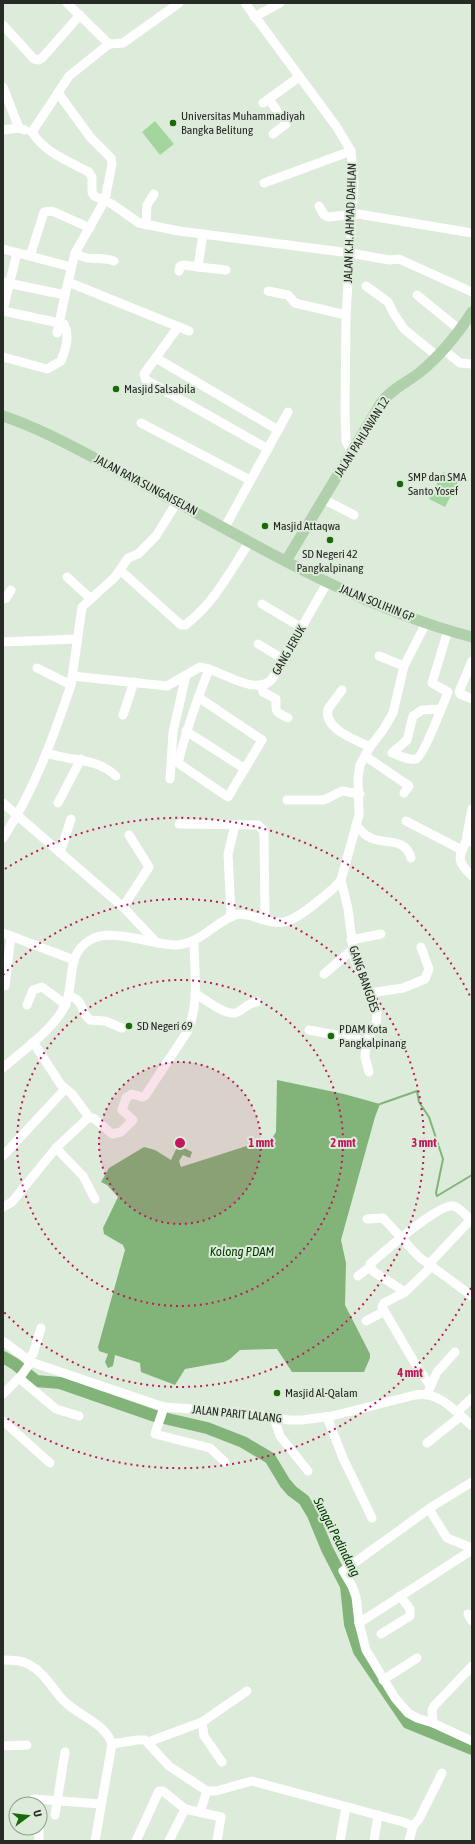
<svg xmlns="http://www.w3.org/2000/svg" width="475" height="1844" viewBox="0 0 475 1844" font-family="'Asap Condensed',sans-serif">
<rect width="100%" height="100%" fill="#ddebda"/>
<g fill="#a3d69c">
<path d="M 155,121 L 174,144 L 160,155 L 142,132 Z"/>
<path d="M 443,472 L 459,480 L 445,507 L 429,499 Z"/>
</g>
<path fill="#82b47a" d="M 277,1080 L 344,1094 L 380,1104 L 375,1117 L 341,1240 L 346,1263 L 345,1305 L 370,1354 L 370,1358 L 364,1372 L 292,1372 L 277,1349 L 240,1350 L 230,1359 L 224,1362 L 185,1369 L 175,1385 L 141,1372 L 140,1363 L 115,1355 L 113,1366 L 108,1368 L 105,1362 L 108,1354 L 99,1351 L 98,1347 L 125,1250 L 123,1245 L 104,1234 L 103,1228 L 118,1197 L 107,1185 L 101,1182 L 109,1168 L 144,1147 L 155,1150 L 171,1160 L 178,1145 L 192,1152 L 190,1158 L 183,1155 L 179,1161 L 181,1167 L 272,1138 L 276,1132 Z"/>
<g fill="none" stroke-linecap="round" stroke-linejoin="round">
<path stroke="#82b47a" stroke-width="2" d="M 380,1104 L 417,1091 L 419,1102 L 429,1117 L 443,1159 L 436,1193 L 437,1196 L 472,1175"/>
<path stroke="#82b47a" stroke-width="12" d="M 3,1357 L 15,1364 L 36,1381 L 60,1383 L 155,1416 L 207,1428 L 243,1442 L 270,1458 L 285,1483 L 292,1491 L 304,1500 L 313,1515 L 327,1549 L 346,1586 L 350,1624 L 359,1651 L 408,1723 L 472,1749"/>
<g stroke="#fff" stroke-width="9">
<path d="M 67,3 L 109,44"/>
<path d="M 179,3 L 123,43 L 109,44 L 69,76 L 32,132 C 45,153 68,161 89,172 L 92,177 L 92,192 L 94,196 L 112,204 L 139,223 L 179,231 L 350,253 L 389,260 L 399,259 L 472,292"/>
<path d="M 245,3 L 336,126 L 351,151 L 354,182 L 346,315 L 345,412 L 346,441 L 351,452"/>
<path d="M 254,17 L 280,3"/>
<path d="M 3,25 L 34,59 L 39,60 L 42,58 L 80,15"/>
<path d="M 3,87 L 19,128"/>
<path d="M 269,99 L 286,124 L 273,134"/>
<path d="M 263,103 L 299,77"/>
<path d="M 3,130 L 19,128 L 25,130"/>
<path d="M 264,183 L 351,151"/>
<path d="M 319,206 L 324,215 L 328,217 L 358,214 L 472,233"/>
<path d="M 146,225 L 147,205 L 154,194"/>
<path d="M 3,249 L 71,267"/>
<path d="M 75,253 C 91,263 98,255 114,261"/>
<path d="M 30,256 L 44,212 L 52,211 L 90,228"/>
<path d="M 198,267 L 226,270"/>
<path d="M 179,271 L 180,266 L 184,265 L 198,267 L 203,234"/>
<path d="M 3,282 L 65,295 L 75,253 L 105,200 L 112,164 L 111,158 L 91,138 L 58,93"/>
<path d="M 68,282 L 189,331"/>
<path d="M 366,286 L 388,302 L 394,314 L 404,329 L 437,356"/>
<path d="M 268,291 L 288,295 L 295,303 L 346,315"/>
<path d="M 417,295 L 460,330"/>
<path d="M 3,310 L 17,253"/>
<path d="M 3,311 L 64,324 C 70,337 66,348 61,361 L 47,369 L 3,357"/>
<path d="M 178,327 L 144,374 L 146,380 L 268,449"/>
<path d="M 57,333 L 65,295"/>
<path d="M 444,350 L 460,363 L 472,364"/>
<path d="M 156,358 L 278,430"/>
<path d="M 141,423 L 250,480"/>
<path d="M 323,499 L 354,515"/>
<path d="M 225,527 L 288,412"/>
<path d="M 120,570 L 181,625 L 185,625 C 213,605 231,570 250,541"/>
<path d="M 67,577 L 91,599"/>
<path d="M 3,599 L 6,598 L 11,590"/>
<path d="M 262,604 L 302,628"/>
<path d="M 3,642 L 77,639"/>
<path d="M 258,644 L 283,659"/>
<path d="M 379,656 L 404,666"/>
<path d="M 472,661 L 459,692 L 460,694 L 472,699"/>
<path d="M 37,668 L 71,685"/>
<path d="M 72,676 L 167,686 L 200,667 C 218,668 256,698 272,679 L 327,583"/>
<path d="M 262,685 L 263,692 L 276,699 C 276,713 274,711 288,718"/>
<path d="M 342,690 L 328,709 C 323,729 356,740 370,747"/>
<path d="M 198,697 L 262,740 L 228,797 L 178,763 C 186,730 197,700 209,669"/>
<path d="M 441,709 L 422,710 L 413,716 L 407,740 L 392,753 C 399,755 408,761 416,759 C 423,757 444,702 448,692 L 432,683 L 448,630"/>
<path d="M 123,715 L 134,682"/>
<path d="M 186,731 L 245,769"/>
<path d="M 47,753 C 73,762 95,757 116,776"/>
<path d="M 365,756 L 409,786 L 404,793"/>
<path d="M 170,779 L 173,732 L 186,675"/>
<path d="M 287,800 L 324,800 L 342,791 L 360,794"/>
<path d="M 3,803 L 123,907 L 157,943"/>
<path d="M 58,803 L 81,759"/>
<path d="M 406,821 L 462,850"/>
<path d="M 179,824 L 258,825 L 263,830 L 264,833 L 265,920"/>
<path d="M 356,825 C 360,830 365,836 371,838 C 387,845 405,837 411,858"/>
<path d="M 3,838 C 34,791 53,738 71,685 L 82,607 L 115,577 L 128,558 L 138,554 L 156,536 L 177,502"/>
<path d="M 467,839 C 459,858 455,860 472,876"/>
<path d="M 471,842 L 467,839 L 467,835 L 472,809"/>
<path d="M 60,853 L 71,819"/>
<path d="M 123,907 L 149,867 L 129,835"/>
<path d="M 231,917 L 228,854 L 235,825"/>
<path d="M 3,933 L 74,960"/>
<path d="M 351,940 L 381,934"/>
<path d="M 324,974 L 352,950"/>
<path d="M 5,986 L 11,936"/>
<path d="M 195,993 C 204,999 228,1018 238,1012 C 245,1008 248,1003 257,1002"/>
<path d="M 370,993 L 403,988 L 425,979 L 429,969 L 421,947"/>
<path d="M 69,995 C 87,1003 78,1010 90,1020 L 105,1021 L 122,1028"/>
<path d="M 27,1005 L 33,990 L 42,987 L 66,1005"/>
<path d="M 309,1030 L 366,1041 L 376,1025 L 377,1013 L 374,1001 L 354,958 L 348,909 L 341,880"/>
<path d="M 366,1041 L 365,1057 L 369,1072"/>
<path d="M 3,1068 C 23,1050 56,1028 66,1003 C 75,982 65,955 90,940 C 111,927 152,945 176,945 C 200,944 214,923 235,915 C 245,912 255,918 265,920 C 270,922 277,923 283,922 C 297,921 323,897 335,887 L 341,880 L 359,815 L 358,778 L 360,765 L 370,747 L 383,730 L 393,713 L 404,666 L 426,623"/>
<path d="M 89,1117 L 95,1119 L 112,1134 L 121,1132 L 133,1120 L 122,1110 L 126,1098 L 132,1094 L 142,1097 L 145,1096 L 187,1032 C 200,1004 194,971 194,941"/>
<path d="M 56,1148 L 83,1176 L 95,1199"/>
<path d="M 3,1156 L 65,1089"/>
<path d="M 3,1207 L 12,1202 L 56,1148 L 89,1117 L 72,1094 L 61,1085 L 33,1042"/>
<path d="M 367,1219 L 383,1218 L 419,1257 L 472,1296"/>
<path d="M 429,1264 L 472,1218"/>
<path d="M 358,1276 L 370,1267"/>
<path d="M 405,1292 L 374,1272 L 370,1266 L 370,1264 C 384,1252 438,1204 453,1206 C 460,1207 467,1217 472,1221"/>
<path d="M 366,1321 L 383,1312"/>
<path d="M 3,1341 L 31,1362 L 164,1407 L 237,1412 L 290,1420 L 302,1420 L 332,1416 L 415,1395 C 440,1391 455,1411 472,1426"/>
<path d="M 27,1359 L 33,1354 L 41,1328"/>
<path d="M 19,1378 L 56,1409 L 79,1416"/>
<path d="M 430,1385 L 416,1365 L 382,1307 L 384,1303 L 405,1292 L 432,1266"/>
<path d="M 429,1390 L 437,1372 L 455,1352"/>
<path d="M 3,1394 L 21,1376 L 31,1362"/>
<path d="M 164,1407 L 155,1434 L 210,1448 L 225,1462"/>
<path d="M 457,1412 L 472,1398"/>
<path d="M 327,1417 L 343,1458 L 372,1518"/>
<path d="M 274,1418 L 280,1436 L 308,1471"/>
<path d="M 3,1421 L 50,1463"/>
<path d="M 427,1443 L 461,1416"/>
<path d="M 472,1482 L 433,1506 L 343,1571 L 352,1586 L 356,1597 L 359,1623 L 366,1650 L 395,1698 L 408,1713 L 417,1718 L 433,1723 L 472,1741"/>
<path d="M 429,1509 L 447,1538 L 472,1548"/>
<path d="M 468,1614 L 472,1621"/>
<path d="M 359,1623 L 472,1550"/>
<path d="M 381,1634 L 410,1616 L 410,1609 L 400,1596"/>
<path d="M 3,1660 C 12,1660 22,1660 30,1665 C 45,1673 53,1690 64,1701 C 80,1717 104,1722 112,1744 L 95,1841"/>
<path d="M 383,1680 L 417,1658"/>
<path d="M 202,1722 L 204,1736 L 222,1762"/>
<path d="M 433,1723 L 432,1710 L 434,1706 L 472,1666"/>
<path d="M 148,1742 L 202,1722 L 247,1691"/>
<path d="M 112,1744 L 137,1740 L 145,1740 L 169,1766 L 207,1791 L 216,1791 L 252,1781 L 403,1822 L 413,1826"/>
<path d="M 3,1746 L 27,1745"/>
<path d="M 34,1799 L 101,1804"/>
<path d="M 200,1812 L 207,1791"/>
<path d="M 55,1815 L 65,1752"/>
<path d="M 39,1829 L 39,1841"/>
<path d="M 136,1841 L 159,1791 L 163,1791 L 185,1809 L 221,1817 L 217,1841"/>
<path d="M 169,1841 L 185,1809"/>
<path d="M 340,1841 L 346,1807"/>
<path d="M 374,1841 L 378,1815"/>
<path d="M 409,1841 L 413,1826 L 419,1819 L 442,1773"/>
</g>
<g stroke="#afd0ab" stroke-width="11">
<path d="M 3,416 C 45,430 84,453 123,473 C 237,533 346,604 472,637"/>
<path d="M 286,561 L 381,403 C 391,389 406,383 419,373 C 440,356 457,335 472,312"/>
</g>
</g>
<circle cx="180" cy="1143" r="81" fill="#c2185b" fill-opacity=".12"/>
<g fill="none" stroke="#c2185b" stroke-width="2" stroke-dasharray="2 4">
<circle cx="180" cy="1143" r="81"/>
<circle cx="180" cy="1143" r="163"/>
<path d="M3 975A244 244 0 1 1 3 1311"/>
<path d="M471 1288A325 325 0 0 1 5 1417M5 869A325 325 0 0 1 471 998"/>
</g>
<g fill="#19690b" stroke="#ddebda" stroke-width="1.5">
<circle cx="173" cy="123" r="4"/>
<circle cx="116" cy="389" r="4"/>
<circle cx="400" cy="484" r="4"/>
<circle cx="265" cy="526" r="4"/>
<circle cx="330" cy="540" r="4"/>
<circle cx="129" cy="1026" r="4"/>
<circle cx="331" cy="1036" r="4"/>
<circle cx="277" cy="1393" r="4"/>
</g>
<g text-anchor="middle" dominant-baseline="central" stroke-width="4" stroke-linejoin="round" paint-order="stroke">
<g font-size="12" fill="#262b25" stroke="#ddebda" text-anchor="start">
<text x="181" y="116">Universitas Muhammadiyah<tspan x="181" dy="14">Bangka Belitung</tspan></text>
<text x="124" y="389">Masjid Salsabila</text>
<text x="408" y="477">SMP dan SMA<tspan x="408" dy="14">Santo Yosef</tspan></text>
<text x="273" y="526">Masjid Attaqwa</text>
<text x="330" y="554" text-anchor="middle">SD Negeri 42<tspan x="330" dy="14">Pangkalpinang</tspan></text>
<text x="137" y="1026">SD Negeri 69</text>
<text x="339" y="1029">PDAM Kota<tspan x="339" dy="14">Pangkalpinang</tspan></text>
<text x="285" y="1393">Masjid Al-Qalam</text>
</g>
<g font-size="12" fill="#262b25" stroke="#ddebda">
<text transform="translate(350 223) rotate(-88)">JALAN K.H. AHMAD DAHLAN</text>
<text transform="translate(362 437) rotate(-58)">JALAN PAHLAWAN 12</text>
<text transform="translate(146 485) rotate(28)">JALAN RAYA SUNGAISELAN</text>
<text transform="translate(377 603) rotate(22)">JALAN SOLIHIN GP</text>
<text transform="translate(289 650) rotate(-60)">GANG JERUK</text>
<text transform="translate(364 979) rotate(71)">GANG BANGDES</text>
<text transform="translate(237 1414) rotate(6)">JALAN PARIT LALANG</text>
</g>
<g font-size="13" font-style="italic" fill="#023800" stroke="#ddebda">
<text x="242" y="1251">Kolong PDAM</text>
<text transform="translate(337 1537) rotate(63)">Sungai Pedindang</text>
</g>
</g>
<circle cx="180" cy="1143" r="6" fill="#c2185b" stroke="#ddebda" stroke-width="2"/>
<g font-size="12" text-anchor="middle" font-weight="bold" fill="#c2185b" stroke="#ddebda" stroke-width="4" stroke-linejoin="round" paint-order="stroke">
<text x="261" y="1147">1 mnt</text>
<text x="343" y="1147">2 mnt</text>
<text x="424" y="1147">3 mnt</text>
<text x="410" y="1377">4 mnt</text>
</g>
<rect width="475" height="1844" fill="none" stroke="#262b25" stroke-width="8"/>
<g transform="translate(28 1816) rotate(75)"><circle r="19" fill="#ddebda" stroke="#949e92"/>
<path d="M0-3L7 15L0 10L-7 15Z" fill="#19690b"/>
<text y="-6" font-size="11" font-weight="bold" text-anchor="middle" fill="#262b25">U</text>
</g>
</svg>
